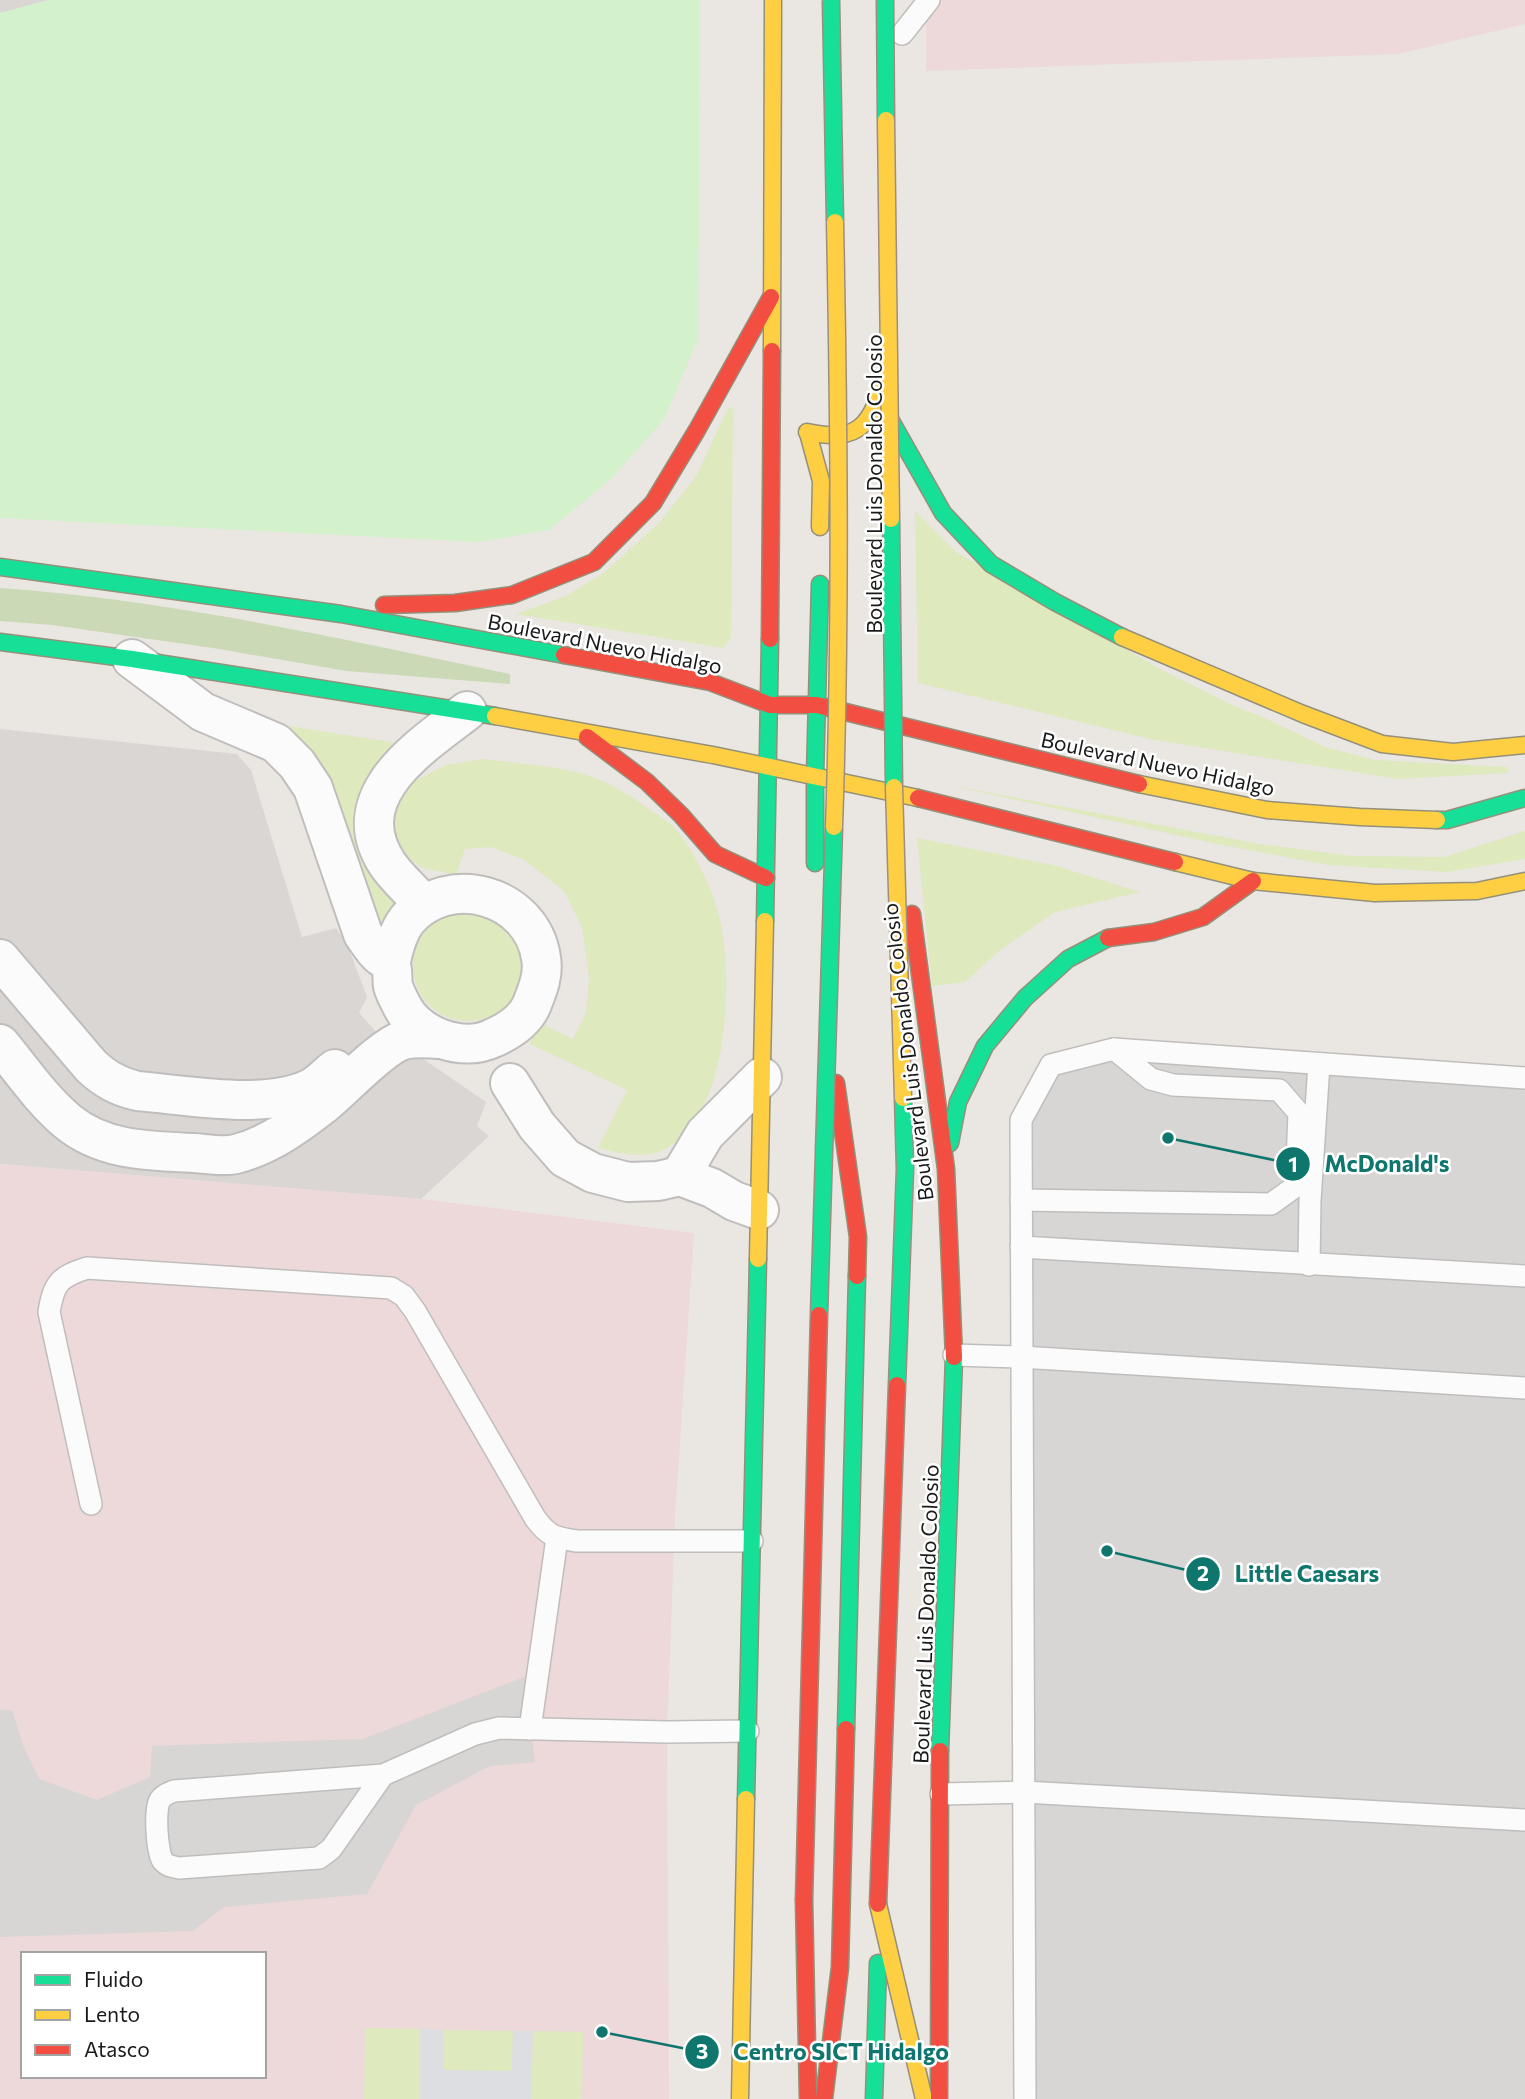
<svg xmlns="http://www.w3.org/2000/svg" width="1525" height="2099" viewBox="0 0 1525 2099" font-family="Commissioner,sans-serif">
<rect width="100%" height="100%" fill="#eae6e2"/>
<g fill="#d9d6d4">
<path d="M 0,0 L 49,0 L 0,13 Z"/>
<path d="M 0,729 L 237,754 L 251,770 L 302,937 L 336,928 L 347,944 L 367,997 L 359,1013 L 397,1055 L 413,1052 L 486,1102 L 477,1126 L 489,1136 L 421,1199 L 0,1164 Z"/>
</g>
<g fill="#edd8da" fill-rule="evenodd">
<path d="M 926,0 L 1525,0 L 1525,24 L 1398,54 L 926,71 Z"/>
<path d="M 0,1164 L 421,1199 L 694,1233 L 675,1516 L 667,1732 L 669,2099 L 0,2099 ZM 23,1954 L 264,1954 L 264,2076 L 23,2076 Z"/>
</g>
<g fill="#d7d6d4">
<path d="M 1114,1049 L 1525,1078 L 1525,2099 L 1026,2099 L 1021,1120 L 1051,1065 Z"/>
<path d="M 524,1677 L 535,1762 L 490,1766 L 416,1805 L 367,1894 L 224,1907 L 193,1931 L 0,1937 L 0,1710 L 12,1710 L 23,1745 L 39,1779 L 97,1800 L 150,1777 L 152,1746 L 363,1739 Z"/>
</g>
<g fill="#dee9be">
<path d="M 728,408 L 733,409 L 731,637 L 723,648 L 516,614 L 566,596 L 605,572 L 659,523 L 697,475 Z"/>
<path d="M 915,511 L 956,552 L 1160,669 L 1232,705 L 1271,721 L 1325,747 L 1375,760 L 1507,767 L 1508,773 L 1398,779 L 1155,740 L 918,683 Z"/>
<path d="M 289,726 L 415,746 L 370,784 L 405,903 L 376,927 L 314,755 Z"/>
<path d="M 482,759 C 516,763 560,766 592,777 C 613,784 634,798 652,811 C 658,815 667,820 673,826 C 695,851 715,893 721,925 C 733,986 728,1117 665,1149 C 644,1160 619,1153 598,1148 L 627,1090 L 530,1044 L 540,1023 L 573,1039 L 586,1012 L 589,977 L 582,927 L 564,891 L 523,859 L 490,847 L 465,849 L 456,875 L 423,868 L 403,855 L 392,825 L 398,803 L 416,780 L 446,765 Z"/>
<path d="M 944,784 L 1260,844 L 1352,856 L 1444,857 L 1525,831 L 1525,859 L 1447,872 L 1328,865 L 1217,844 Z"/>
<path d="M 917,838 L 1053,865 L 1140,892 L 1055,912 L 1000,950 L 965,982 L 932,986 Z"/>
<circle cx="468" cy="966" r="55"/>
<path d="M 365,2028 L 420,2029 L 420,2099 L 364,2099 Z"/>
<path d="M 443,2030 L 513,2031 L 512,2072 L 443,2070 Z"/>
<path d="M 533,2031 L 583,2032 L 582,2099 L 531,2099 Z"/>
</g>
<path fill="#cbd9b6" d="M 0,588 C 172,600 342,639 510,674 L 510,684 L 346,671 L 213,648 L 52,625 L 0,621 Z"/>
<path fill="#d3f2cb" d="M 49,0 L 700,0 L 698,339 L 664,419 L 611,479 L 549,530 L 479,542 L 0,518 L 0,13 Z"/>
<path fill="#dddee2" d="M 420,2029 L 443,2030 L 444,2070 L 512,2071 L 513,2031 L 533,2031 L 531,2099 L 420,2099 Z"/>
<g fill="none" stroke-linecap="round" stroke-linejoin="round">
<defs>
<g id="lane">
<path d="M 902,34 L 929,0"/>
<path d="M 1021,1200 L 1271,1204 L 1296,1186 L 1299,1113 L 1279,1090 L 1173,1085 L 1151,1079 L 1114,1049"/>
<path d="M 1021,1247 L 1525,1276"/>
<path d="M 1309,1265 L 1310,1200 L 1319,1064"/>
<path d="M 954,1355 L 1021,1357 L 1525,1388"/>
<path d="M 91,1504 L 49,1312 C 54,1283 59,1277 87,1268 L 391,1288 L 404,1296 L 415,1311 L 535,1518 C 548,1536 555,1538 577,1541 L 752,1541"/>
<path d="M 530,1729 L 557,1538"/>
<path d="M 383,1775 L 331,1849 L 319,1858 L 179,1868 C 173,1867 167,1866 163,1861 C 157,1854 154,1808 160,1800 C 163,1795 169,1793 174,1791 L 383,1775 L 475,1734 L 499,1728 L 667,1732 L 748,1731"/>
<path d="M 941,1794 L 1024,1792 L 1525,1820"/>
<path d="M 1025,2099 L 1021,1120 L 1051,1065 L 1114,1049 L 1525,1078"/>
</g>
<g id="street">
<path d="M 132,659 L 203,712 L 276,743 L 297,764 L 313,788 L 363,934 C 368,941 372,948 379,955 C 382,958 389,961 391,965 C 393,971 392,980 393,986 C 395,993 399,1000 402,1006 C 417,1036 462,1053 493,1038 C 509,1031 525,1021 532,1004 C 538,989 544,974 541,958 C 532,895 448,871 407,920 C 397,933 394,949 390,964"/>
<path d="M 424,905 C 413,892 398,879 388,865 C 342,796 420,747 467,711"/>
<path d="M 0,959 L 91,1066 C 106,1080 118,1086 137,1091 C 187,1095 264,1110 309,1089 C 319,1085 327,1075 335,1069"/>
<path d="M 0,1044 C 21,1069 41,1099 67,1121 C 103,1151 149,1151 194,1153 C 207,1154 224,1157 236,1154 C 270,1145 297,1125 324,1104 C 344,1088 381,1047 403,1040 C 415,1037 427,1038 440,1039"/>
<path d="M 510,1083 L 537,1126 L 565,1158 L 593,1173 L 628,1182 L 658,1181 L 680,1176 L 712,1188 L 734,1201 L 759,1210"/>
<path d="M 680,1176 L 705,1134 L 762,1077"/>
</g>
<g id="fast">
<path d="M 891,421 L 943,513 L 991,564 L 1055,602 L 1122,637"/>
<path d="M 0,567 L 341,614 L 564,655"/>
<path d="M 0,642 L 132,659 L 495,716"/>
<path d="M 1437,820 L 1447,820 L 1525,798"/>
<path d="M 815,863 L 815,776 L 820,584"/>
<path d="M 765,921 L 770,639"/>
<path d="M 950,1143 L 958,1102 L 985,1046 L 1025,998 L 1068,959 L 1108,938"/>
<path d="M 846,1729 L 857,1276"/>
<path d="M 940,1751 L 954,1357"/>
<path d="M 746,1799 L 758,1259"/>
<path d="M 874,2099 L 878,1963"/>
</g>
<g id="slow">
<path d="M 772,351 L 773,0"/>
<path d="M 807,432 C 862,443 870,424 886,376"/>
<path d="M 808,433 L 821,481 L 820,527"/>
<path d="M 1122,637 L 1303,714 L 1382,744 L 1453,752 L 1525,745"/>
<path d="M 495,716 L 713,755 L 918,798"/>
<path d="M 1139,784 L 1267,810 L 1360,817 L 1437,820"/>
<path d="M 1175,862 L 1253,881 L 1375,893 L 1477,891 L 1525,881"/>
<path d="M 758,1259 L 765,921"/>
<path d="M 878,1904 L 924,2099"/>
<path d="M 740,2099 L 746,1799"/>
</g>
<g id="jam">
<path d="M 384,605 L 455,603 L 512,595 L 594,562 L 653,503 L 697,430 L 771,297"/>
<path d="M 770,639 L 772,351"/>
<path d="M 564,655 L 710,682 L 770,705 L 817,705 L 1139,784"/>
<path d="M 587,737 L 647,782 L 681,815 L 715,854 L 766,878"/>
<path d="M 918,798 L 1175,862"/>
<path d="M 912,914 L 946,1169 L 954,1357"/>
<path d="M 1108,938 L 1154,932 L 1203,917 L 1253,881"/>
<path d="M 836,1083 L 858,1237 L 857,1276"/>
<path d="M 804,1900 L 808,2099"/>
<path d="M 824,2099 L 840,1967 L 846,1729"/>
<path d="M 939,2099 L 940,1751"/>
</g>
</defs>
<use href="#lane" stroke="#c0bebd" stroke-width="24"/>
<use href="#street" stroke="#c0bebd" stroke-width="42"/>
<use href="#fast" stroke="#94907a" stroke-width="19"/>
<use href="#slow" stroke="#94907a" stroke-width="19"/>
<use href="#jam" stroke="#94907a" stroke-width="19"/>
<use href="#lane" stroke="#fcfbfb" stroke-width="21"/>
<use href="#street" stroke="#fcfbfb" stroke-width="38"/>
<use href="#fast" stroke="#16e098" stroke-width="16"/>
<use href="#slow" stroke="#ffcf43" stroke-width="16"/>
<use href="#jam" stroke="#f24e42" stroke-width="16"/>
<defs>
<g id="fast-bridge">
<path d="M 831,0 L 835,222"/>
<path d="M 885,0 L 886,120"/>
<path d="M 891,519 L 894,787"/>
<path d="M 819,1315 L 834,827"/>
<path d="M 897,1385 L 905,1169 L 903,1098"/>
</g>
<g id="slow-bridge">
<path d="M 886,120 L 891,519"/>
<path d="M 894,787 L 903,1098"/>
<path d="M 834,827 C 841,626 839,424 835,222"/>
</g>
<g id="jam-bridge">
<path d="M 804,1900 L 819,1315"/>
<path d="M 878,1904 L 897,1385"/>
</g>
</defs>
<use href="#fast-bridge" stroke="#9f8e80" stroke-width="19" stroke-linecap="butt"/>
<use href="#slow-bridge" stroke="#9f8e80" stroke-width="19" stroke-linecap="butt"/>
<use href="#jam-bridge" stroke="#9f8e80" stroke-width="19" stroke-linecap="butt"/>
<use href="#fast-bridge" stroke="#16e098" stroke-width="16"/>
<use href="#slow-bridge" stroke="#ffcf43" stroke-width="16"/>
<use href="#jam-bridge" stroke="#f24e42" stroke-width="16"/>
</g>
<g text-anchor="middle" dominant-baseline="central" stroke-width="5" stroke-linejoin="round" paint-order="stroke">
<g font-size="21" fill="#1a1a1a" stroke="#fff">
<text transform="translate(873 484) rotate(-90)">Boulevard Luis Donaldo Colosio</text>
<text transform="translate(605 643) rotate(11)">Boulevard Nuevo Hidalgo</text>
<text transform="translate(1158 763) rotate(12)">Boulevard Nuevo Hidalgo</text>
<text transform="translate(907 1052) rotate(-97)">Boulevard Luis Donaldo Colosio</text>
<text transform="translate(925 1614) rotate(-88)">Boulevard Luis Donaldo Colosio</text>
</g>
</g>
<path fill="none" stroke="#0f766e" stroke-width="2.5" d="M1168 1138L1293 1164M1107 1551L1203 1574M602 2032L702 2052"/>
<g fill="#0f766e" stroke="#fff" stroke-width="2.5">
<circle cx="1168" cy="1138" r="7"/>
<circle cx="1107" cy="1551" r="7"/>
<circle cx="602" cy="2032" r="7"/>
<circle cx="1293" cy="1164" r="18"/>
<circle cx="1203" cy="1574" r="18"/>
<circle cx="702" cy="2052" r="18"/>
</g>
<g font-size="21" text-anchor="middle" font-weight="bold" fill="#fff">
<text x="1293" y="1172">1</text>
<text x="1203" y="1581">2</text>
<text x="702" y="2059">3</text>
</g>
<g font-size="23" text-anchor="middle" font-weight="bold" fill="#0f766e" stroke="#fff" stroke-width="5" stroke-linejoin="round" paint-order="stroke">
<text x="1387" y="1172">McDonald's</text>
<text x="1307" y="1582">Little Caesars</text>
<text x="841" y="2060">Centro SICT Hidalgo</text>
</g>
<rect x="21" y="1952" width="245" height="126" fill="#ffffff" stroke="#a3a3a3" stroke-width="2"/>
<rect x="35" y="1975" width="35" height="10" fill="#16e098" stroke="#a3a3a3" stroke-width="2"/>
<text x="84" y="1987" font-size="21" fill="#1a1a1a">Fluido</text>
<rect x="35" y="2010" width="35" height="10" fill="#ffcf43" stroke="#a3a3a3" stroke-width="2"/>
<text x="84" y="2022" font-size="21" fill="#1a1a1a">Lento</text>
<rect x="35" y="2045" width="35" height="10" fill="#f24e42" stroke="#a3a3a3" stroke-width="2"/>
<text x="84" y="2057" font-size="21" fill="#1a1a1a">Atasco</text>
</svg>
